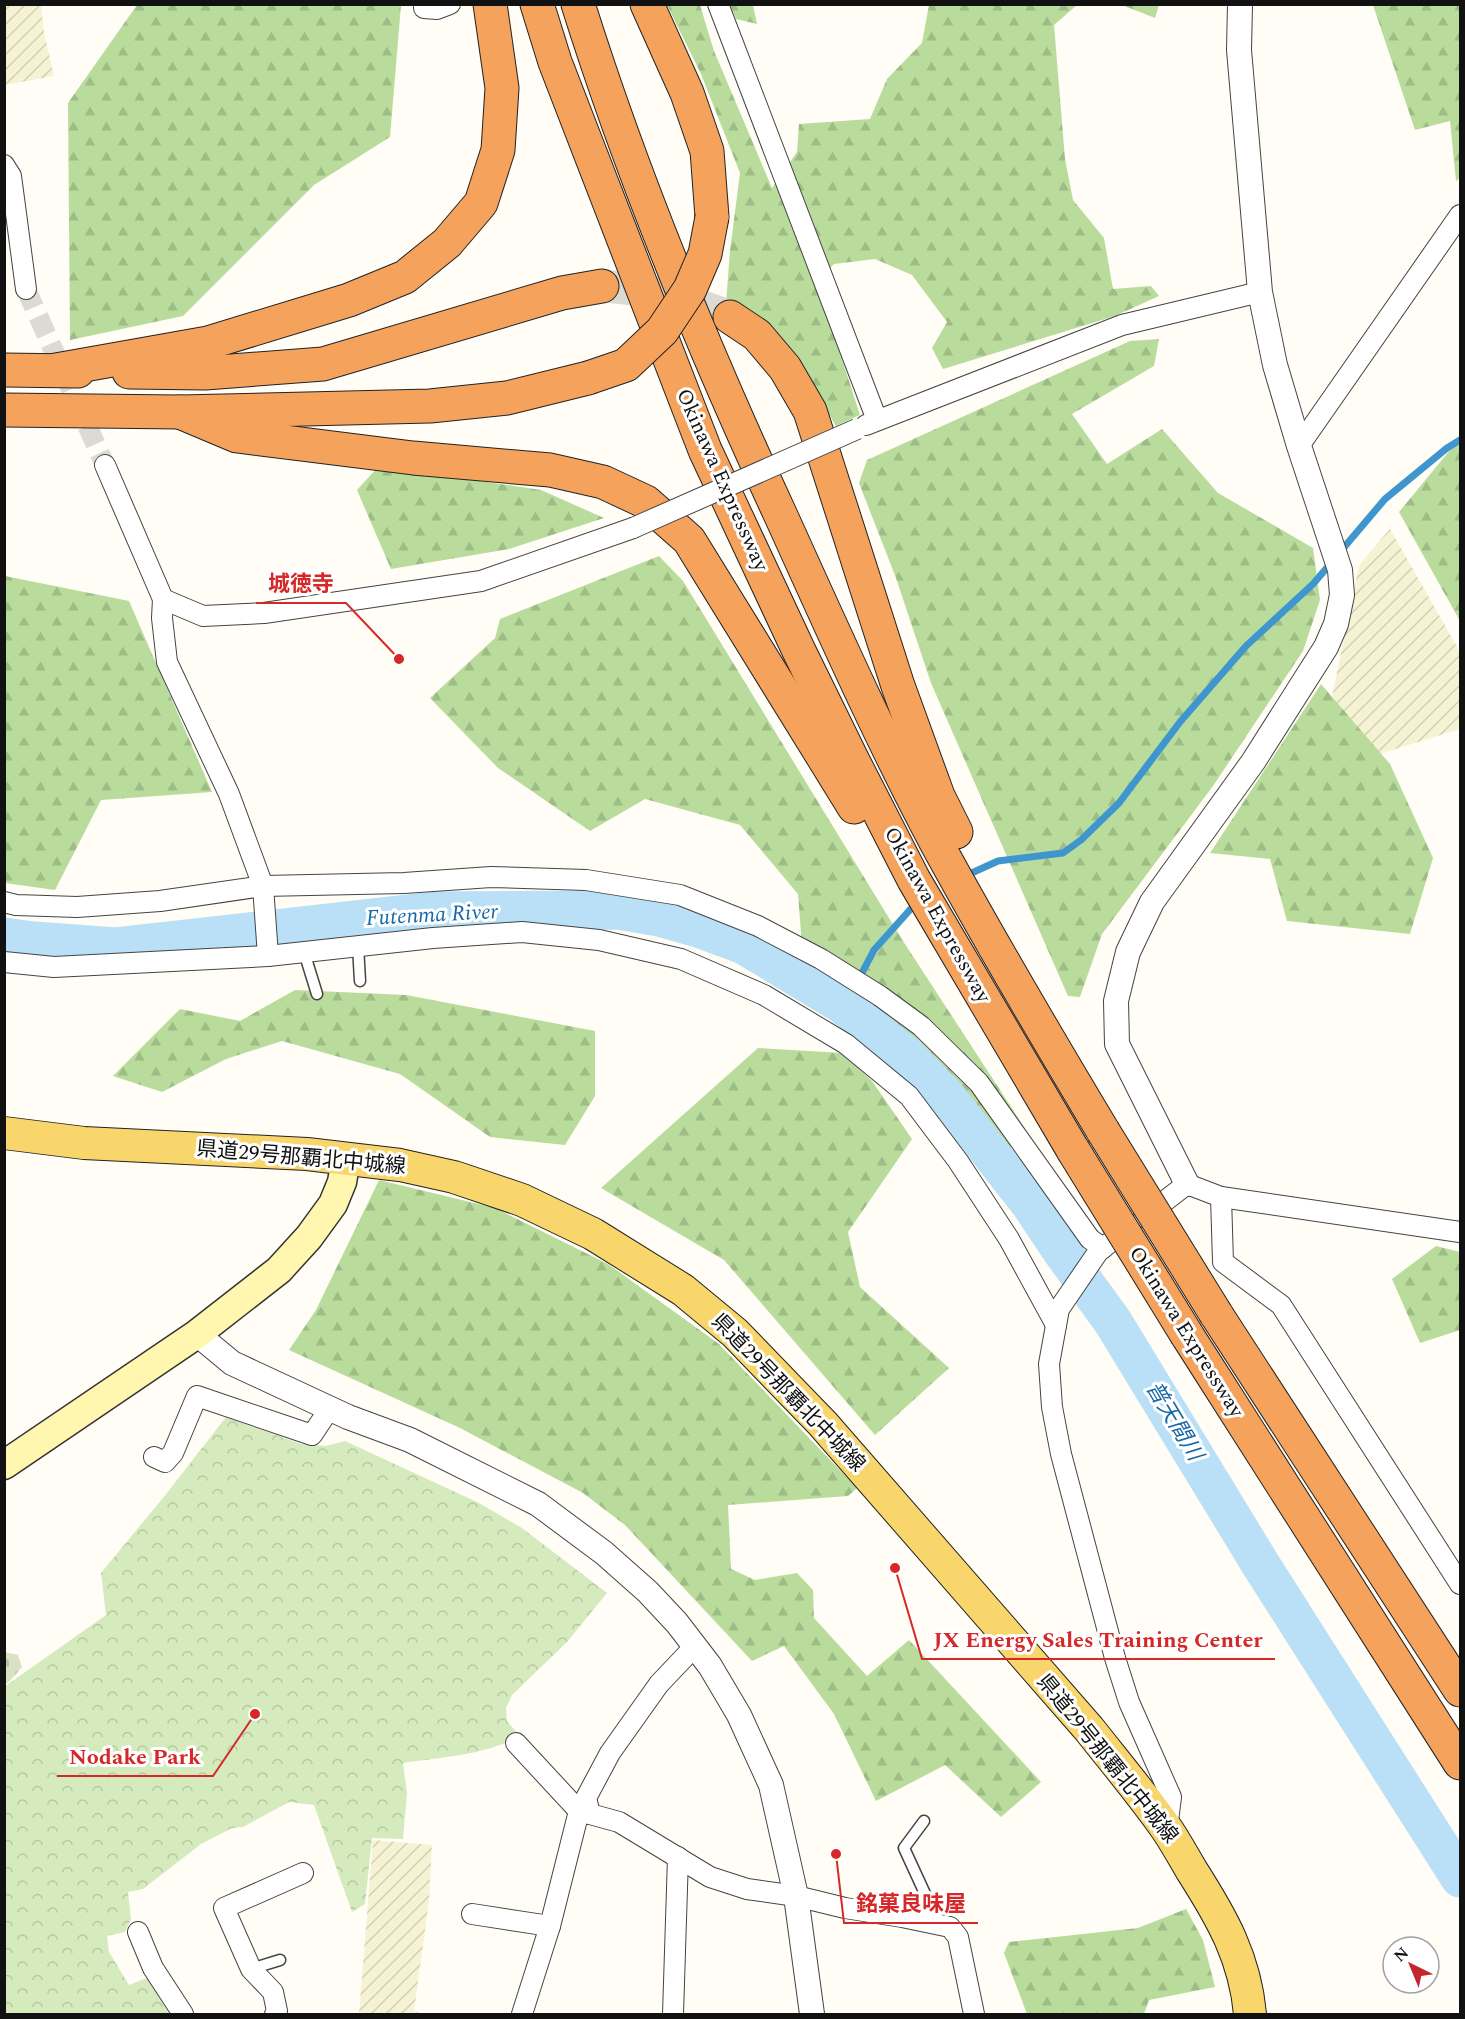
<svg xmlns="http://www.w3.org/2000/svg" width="1465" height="2019" viewBox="0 0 1465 2019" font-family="Spectral,'Noto Sans JP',serif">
<defs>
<pattern id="farmland-furrows" width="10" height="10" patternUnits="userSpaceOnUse" patternTransform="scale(1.5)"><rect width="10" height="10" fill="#f6f3d4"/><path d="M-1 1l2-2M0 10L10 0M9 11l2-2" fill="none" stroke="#d2cfb5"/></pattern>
<pattern id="forest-firs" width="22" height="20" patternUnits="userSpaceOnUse" patternTransform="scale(1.5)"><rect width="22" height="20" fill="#b9dc9c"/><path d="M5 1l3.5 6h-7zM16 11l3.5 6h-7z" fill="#9ebc85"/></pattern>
<pattern id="cemetery-stones" width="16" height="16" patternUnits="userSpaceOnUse" patternTransform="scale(1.5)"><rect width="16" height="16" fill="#d9e3c4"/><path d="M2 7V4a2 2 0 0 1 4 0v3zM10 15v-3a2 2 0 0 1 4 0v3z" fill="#b9c2a7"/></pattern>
<pattern id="park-crowns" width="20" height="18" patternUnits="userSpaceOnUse" patternTransform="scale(1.5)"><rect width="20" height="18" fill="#d5ebbd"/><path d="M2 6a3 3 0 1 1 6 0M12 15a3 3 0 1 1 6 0" fill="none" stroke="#b6c8a1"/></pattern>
</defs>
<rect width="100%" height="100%" fill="#fffdf5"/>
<g fill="url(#farmland-furrows)">
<path d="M 4,5 L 41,5 L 44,32 L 54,76 L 5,85 Z"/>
<path d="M 1390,529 L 1460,652 L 1460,729 L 1367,758 L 1332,697 L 1359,565 Z"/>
<path d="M 373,1840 L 432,1845 L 429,1901 L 414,2011 L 422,2014 L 359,2014 Z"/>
</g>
<g fill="url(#forest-firs)">
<path d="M 137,5 L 401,5 L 390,137 L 314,185 L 183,316 L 70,340 L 68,103 Z"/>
<path d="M 667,5 L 700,5 L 714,51 L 772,188 L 797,152 L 799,124 L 870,119 L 887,79 L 922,43 L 929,5 L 1077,5 L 1054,25 L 1065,159 L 1073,200 L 1104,238 L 1113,289 L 1151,286 L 1159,296 L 1115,316 L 943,369 L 932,348 L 947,322 L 912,275 L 875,259 L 834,264 L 817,282 L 860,415 L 836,426 L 795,357 L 726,304 L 730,250 L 740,173 L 701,74 Z"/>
<path d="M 730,5 L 753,5 L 757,24 L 736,19 Z"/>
<path d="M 1122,5 L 1159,5 L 1155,18 Z"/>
<path d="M 1373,5 L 1460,5 L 1460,178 L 1456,181 L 1450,121 L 1415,130 Z"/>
<path d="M 1159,339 L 1154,366 L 1072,414 L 1107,464 L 1162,429 L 1218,493 L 1313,548 L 1320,600 L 1303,651 L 1213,786 L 1102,934 L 1080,997 L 1068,996 L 931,683 L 896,578 L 859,483 L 867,460 L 1130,341 Z"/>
<path d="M 1460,438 L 1460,621 L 1399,512 Z"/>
<path d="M 379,466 L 541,490 L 604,518 L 509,549 L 391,569 L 357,490 Z"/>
<path d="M 659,556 L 683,581 L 903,941 L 1032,1139 L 1008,1148 L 918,1041 L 803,959 L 798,894 L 740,825 L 645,799 L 590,831 L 498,768 L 430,698 L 495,638 L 500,619 Z"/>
<path d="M 5,576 L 129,601 L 212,792 L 101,800 L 55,890 L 5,883 Z"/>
<path d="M 1321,684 L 1390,764 L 1433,858 L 1410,934 L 1287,921 L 1270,859 L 1210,853 Z"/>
<path d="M 295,990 L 406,995 L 595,1031 L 595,1096 L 565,1145 L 490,1137 L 400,1074 L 282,1041 L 226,1059 L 162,1092 L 113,1076 L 180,1009 L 240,1021 Z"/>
<path d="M 758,1048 L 842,1053 L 872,1081 L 912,1139 L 848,1232 L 860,1287 L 949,1368 L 875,1435 L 724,1260 L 601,1188 Z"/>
<path d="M 379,1180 L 495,1208 L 608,1264 L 719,1344 L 857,1488 L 848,1496 L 728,1505 L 731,1569 L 755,1580 L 797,1573 L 813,1590 L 814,1618 L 867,1676 L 909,1640 L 1041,1782 L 1001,1817 L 945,1765 L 876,1801 L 834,1714 L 784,1646 L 752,1661 L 625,1525 L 583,1493 L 460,1428 L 289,1350 L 316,1310 Z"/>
<path d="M 1436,1246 L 1460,1252 L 1460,1330 L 1420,1343 L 1392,1279 Z"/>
<path d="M 1186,1909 L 1203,1940 L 1215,1987 L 1149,2000 L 1144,2014 L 1027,2014 L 1004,1953 L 1009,1942 L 1138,1928 Z"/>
</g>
<path fill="url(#cemetery-stones)" d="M 4,1652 L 18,1655 L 22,1667 L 9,1682 L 5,1684 Z"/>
<path fill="url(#park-crowns)" d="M 226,1417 L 301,1444 L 326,1446 L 345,1441 L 477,1502 L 522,1528 L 607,1593 L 567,1642 L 512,1695 L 506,1708 L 507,1721 L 520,1736 C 486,1755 441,1757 403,1763 L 407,1793 L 403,1839 L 372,1838 L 365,1904 L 352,1912 L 314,1805 L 289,1802 L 243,1827 L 232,1828 L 201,1844 L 143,1889 L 128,1892 L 131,1919 L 125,1932 L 107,1936 L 109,1952 L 129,1985 L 147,1978 L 169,2014 L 5,2014 L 4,1687 L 106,1615 L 101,1573 L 167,1493 Z"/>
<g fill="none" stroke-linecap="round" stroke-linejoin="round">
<g stroke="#3f96cf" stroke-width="7">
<path d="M 1340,552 L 1385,499 L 1447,448 L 1460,440"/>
<path d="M 965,876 L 998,861 L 1063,853 L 1081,840 L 1119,803 L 1180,722 L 1246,646 L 1313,584 L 1331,563"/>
<path d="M 840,1003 L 863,971 L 874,950 L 916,903"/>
</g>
<path stroke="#b9e0f7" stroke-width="39" d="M 4,937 L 34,941 L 116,947 L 435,911 L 618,910 L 659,917 L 698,928 L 744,945 L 840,1003 L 906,1055 L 945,1095 L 1031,1205 L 1061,1250 L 1113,1322 L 1261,1565 L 1460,1878"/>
<path stroke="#dbdad3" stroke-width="20" stroke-dasharray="20 10" stroke-linecap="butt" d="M 26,289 L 105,465"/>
<path stroke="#dbdad3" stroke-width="33" stroke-dasharray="33 16" stroke-linecap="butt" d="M 602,286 C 652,289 684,299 730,317"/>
<defs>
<g id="service">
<path d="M 358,946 L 360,981"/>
<path d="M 304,952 L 317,994"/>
<path d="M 924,1821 L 904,1848 L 927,1898 L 929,1923"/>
<path d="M 251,1969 L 280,1960"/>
</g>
<g id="minor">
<path d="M 424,4 L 424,8 L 437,9 L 450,4"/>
<path d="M 718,4 L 877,420"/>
<path d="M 4,165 L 11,176 L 26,289"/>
<path d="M 866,425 L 1122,325 L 1260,292"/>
<path d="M 1299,446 L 1460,215"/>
<path d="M 105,465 L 163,599 L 203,616 L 264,613 L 481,581 L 633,528"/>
<path d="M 163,599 L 162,618 L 167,662 L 229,794 L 263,886 L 268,956"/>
<path d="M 4,902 L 16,905 L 77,907 L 160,901 L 263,886 L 404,883 L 491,877 L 586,880 L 680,895 L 758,926 L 821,959 L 880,996 L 921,1026 L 979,1083 L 1090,1239 L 1103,1248"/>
<path d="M 4,962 L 54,967 L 268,956 L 433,938 L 522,932 L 599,940 L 681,959 L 764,995 L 846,1044 L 909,1096 L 958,1161 L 1009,1239 L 1056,1325"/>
<path d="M 1221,1197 L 1223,1262 L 1281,1305 L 1460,1584"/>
<path d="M 1144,1217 L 1187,1184 L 1221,1197 L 1460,1232"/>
<path d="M 1113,1240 L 1098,1252 L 1059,1309 L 1049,1364 L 1052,1407 L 1061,1454 L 1115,1658 L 1129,1702 L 1171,1797 L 1167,1829"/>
<path d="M 154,1457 L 165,1462 L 173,1453 L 197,1396 L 312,1435 L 330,1408"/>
<path d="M 516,1743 L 579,1811 L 619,1822 L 710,1877 L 747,1889 L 796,1896 L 845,1908 L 902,1917 L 950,1927 L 958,1937 L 974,2014"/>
<path d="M 590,1814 L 586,1798 L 610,1753 L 659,1684 L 695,1646"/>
<path d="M 472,1914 L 550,1926"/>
<path d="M 138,1932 L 153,1968 L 183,2014"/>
<path d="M 275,2014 L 277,2011 L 273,1992 L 251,1969 L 224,1908 L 303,1873"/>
<path d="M 522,2014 L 550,1926 L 579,1811"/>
<path d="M 673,2014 L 678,1857"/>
</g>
<g id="tertiary">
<path d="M 1187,1184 L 1117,1044 L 1116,1001 L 1128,952 L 1152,902 L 1253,762 L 1326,647 L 1336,624 L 1342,595 L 1340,570 L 1299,446 L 1275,365 L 1260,292 L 1239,50 L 1240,4"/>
<path d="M 197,1334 L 232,1363 L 348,1417 L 410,1440 L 538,1504 L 604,1553 L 648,1592 L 677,1623 L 710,1666 L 739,1715 L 771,1785 L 796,1896 L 812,2014"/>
</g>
<path id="secondary" d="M 4,1465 L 197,1334 L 279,1270 L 309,1237 L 333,1204 L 342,1182 L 346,1159"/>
<path id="primary" d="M 4,1133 L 84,1143 L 307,1154 L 400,1165 L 454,1177 L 522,1200 L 593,1234 L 683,1290 L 735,1333 L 823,1424 L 1089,1729 C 1115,1762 1142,1794 1166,1828 C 1175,1841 1183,1856 1192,1871 C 1222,1918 1245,1958 1250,2014"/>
<g id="motorway">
<path d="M 537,4 L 555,62 L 705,450 L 799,651 L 852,759 L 914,880 L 1073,1150"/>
<path d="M 578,4 C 633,179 704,350 781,516 C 831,626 880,737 937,844 C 990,941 1046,1036 1103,1131"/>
<path d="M 647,4 L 687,93 L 707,151 L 712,217"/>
<path d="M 730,317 L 757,335 L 785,368 L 810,411 L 898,686 L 938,796 L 956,832"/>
<path d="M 4,370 L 78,371"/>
<path d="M 56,370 L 208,343 L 349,300 L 405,277 L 447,243 L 481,203 L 498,150 L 502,88 L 490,4"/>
<path d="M 129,372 L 205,373 L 323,364 L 562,293 L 602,286"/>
<path d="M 4,410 L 180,412 L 430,406 L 507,398 L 588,378"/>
<path d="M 180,412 L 237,436 L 413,458 L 550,470 L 603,482 L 646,502 L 689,540 L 854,807"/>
<path d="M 1216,1314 L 1460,1690"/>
<path d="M 1187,1335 L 1460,1763"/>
</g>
</defs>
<use href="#service" stroke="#444" stroke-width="13"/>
<use href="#minor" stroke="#444" stroke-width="22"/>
<use href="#tertiary" stroke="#444" stroke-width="26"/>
<use href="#secondary" stroke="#333" stroke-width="31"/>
<use href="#primary" stroke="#222" stroke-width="34"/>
<use href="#motorway" stroke="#222" stroke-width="35"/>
<use href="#service" stroke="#fff" stroke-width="10"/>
<use href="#minor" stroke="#fff" stroke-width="20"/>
<use href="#tertiary" stroke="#fff" stroke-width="24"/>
<use href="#secondary" stroke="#fff6b0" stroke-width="28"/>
<use href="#primary" stroke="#f9d66b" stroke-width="32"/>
<use href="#motorway" stroke="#f5a25d" stroke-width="33"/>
<defs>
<path id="minor-bridge" d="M 633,528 L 857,429"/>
<g id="motorway-bridge">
<path d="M 588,378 L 626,365 L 662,331 L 690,289 L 705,254 L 712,217"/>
<path d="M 1103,1131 L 1216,1314"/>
<path d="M 1073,1150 L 1187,1335"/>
</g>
</defs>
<use href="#minor-bridge" stroke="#444" stroke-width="22" stroke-linecap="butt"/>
<use href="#motorway-bridge" stroke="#222" stroke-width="35" stroke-linecap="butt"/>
<use href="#minor-bridge" stroke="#fff" stroke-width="20"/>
<use href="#motorway-bridge" stroke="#f5a25d" stroke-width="33"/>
</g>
<g text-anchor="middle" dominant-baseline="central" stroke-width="6" stroke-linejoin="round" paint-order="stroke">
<g font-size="21" fill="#111" stroke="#fff">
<text transform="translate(722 480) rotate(66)">Okinawa Expressway</text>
<text transform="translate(937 915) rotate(61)">Okinawa Expressway</text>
<text transform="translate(301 1158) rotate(5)">県道29号那覇北中城線</text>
<text transform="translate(1186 1332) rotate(58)">Okinawa Expressway</text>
<text transform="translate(788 1393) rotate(46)">県道29号那覇北中城線</text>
<text transform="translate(1107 1759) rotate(51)">県道29号那覇北中城線</text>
</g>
<g font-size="22" font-style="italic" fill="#1768a6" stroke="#fff">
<text transform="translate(432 915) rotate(-3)">Futenma River</text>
<text transform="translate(1174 1421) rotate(59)">普天間川</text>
</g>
</g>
<path fill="none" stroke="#d62828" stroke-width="2" d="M399 659L346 603H256M895 1568L922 1659H1275M255 1714L213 1776H57M836 1854L844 1923H978"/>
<g fill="#d62828" stroke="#fff" stroke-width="2">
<circle cx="399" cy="659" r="6"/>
<circle cx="895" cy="1568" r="6"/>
<circle cx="255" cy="1714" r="6"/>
<circle cx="836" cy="1854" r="6"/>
</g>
<g font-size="22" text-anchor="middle" font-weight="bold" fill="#d62828" stroke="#fff" stroke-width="6" stroke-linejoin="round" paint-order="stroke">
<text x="301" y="591">城徳寺</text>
<text x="1098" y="1647">JX Energy Sales Training Center</text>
<text x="135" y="1764">Nodake Park</text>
<text x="911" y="1911">銘菓良味屋</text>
</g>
<rect width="1465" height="2019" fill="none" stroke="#111111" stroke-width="12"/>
<g transform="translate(1411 1965) rotate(317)"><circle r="28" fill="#ffffff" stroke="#a0a0a0" stroke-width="1.5"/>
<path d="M0-4.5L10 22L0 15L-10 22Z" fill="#c4262e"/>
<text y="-9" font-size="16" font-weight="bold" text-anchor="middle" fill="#111111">N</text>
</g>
</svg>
